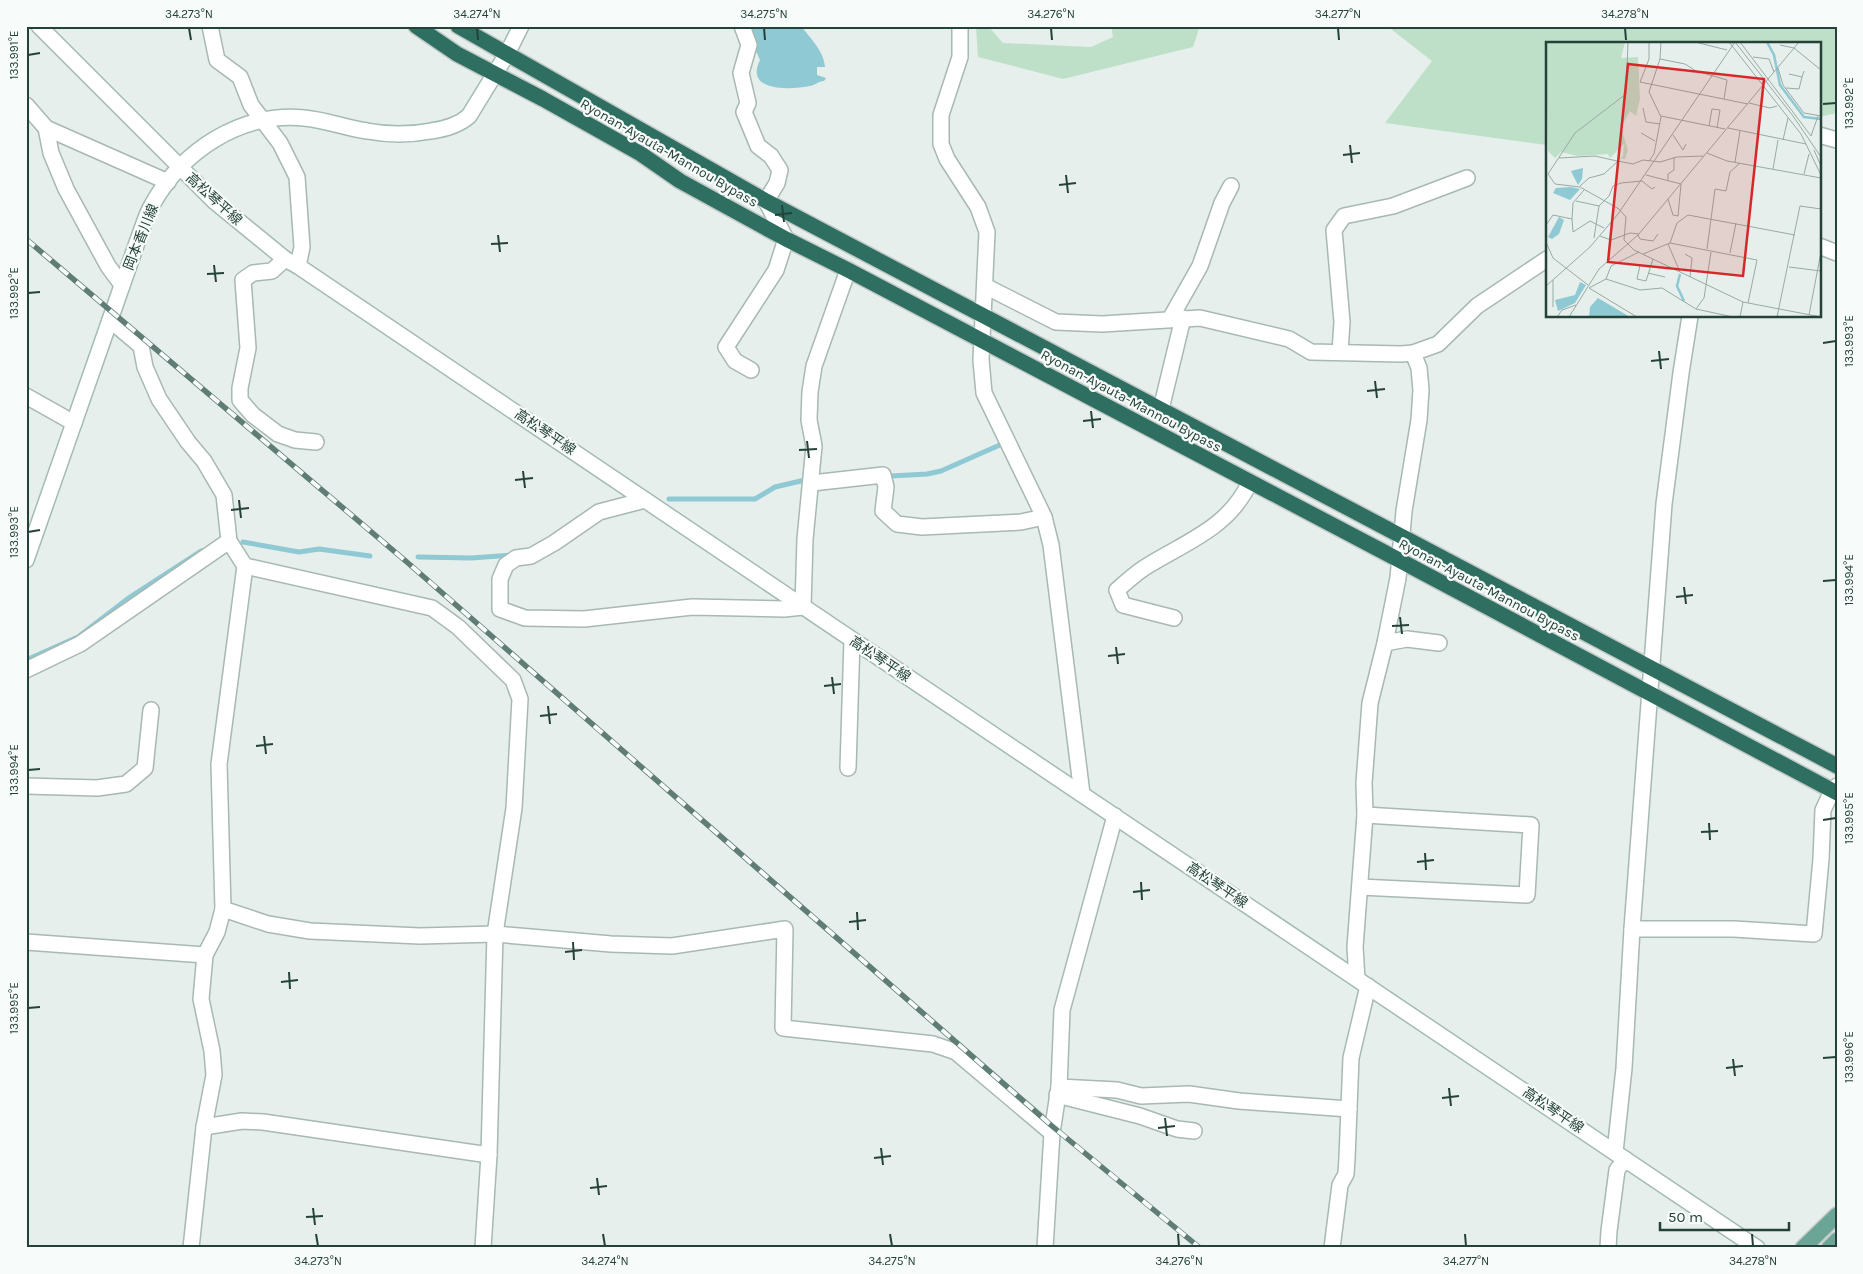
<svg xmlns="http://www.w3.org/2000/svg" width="1863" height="1274" viewBox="0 0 1863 1274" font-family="Karla,'Noto Sans JP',sans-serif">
<rect width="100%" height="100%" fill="#e6efeb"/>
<g fill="#bfe0c8">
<path d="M 976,26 L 988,26 L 1003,43 L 1091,47 L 1113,37 L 1111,26 L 1200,26 L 1193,47 L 1063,79 L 978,57 Z"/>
<path d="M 1387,26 L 1837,26 L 1837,113 L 1819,117 L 1819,44 L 1547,44 L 1547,145 L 1385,123 L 1432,61 Z"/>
</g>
<path fill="#8ec9d4" d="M 747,26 L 801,26 C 810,38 824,51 825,67 L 817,67 L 817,75 L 826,78 L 824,81 C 818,81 816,85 810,86 C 790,90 744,92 760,60 L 756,51 L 752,50 Z"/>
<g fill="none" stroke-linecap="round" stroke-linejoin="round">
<g stroke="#8ec9d4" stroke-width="5">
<path d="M 891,476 L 927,474 L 941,471 L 1002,444"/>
<path d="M 669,499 L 755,499 L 775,487 L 805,480"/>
<path d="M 243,542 L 299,552 L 319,549 L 370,556"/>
<path d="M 418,557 L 471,558 L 512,555"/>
<path d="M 26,660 L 78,637 L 130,597 L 201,551"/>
</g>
<defs>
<g id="street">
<path d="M 210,26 L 217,60 L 240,77 L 251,105 L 280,143 L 297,177 L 302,247 L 298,266"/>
<path d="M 742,26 L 749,45 L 741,73 L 748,103 L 744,112 L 758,146 L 771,156 L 780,170 L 777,183 L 766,201 L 786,239 L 776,270 L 726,347 L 735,361 L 751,370"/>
<path d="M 960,26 L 960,57 L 941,115 L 941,144 L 947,159 L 978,207 L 987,232 L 981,360 L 984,393 L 1044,517 L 1051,545 L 1082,794"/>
<path d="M 507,54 L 521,26"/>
<path d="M 26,105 L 46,128 L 51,153 L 66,189 L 108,266 L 122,285"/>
<path d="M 46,128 L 168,182"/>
<path d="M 1819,135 L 1837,140"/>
<path d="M 1819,246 L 1837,253"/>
<path d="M 285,259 L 272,271 L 253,273 L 243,280 L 248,348 L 240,388 L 240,400 L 253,415 L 278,434 L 295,440 L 316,442"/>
<path d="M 985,286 L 1056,322 L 1102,324 L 1200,318 L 1289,339 L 1311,352 L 1401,354 L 1413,353 L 1438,344 L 1477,306 L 1547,259"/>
<path d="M 1170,319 L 1200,266 L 1222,203 L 1231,186"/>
<path d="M 110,320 L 141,346 L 145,367 L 159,399 L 188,442 L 204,461 L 224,495 L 229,541 L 245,566 L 432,608 L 458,627 L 513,680 L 520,699 L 514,808 L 495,934 L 489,1155 L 483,1248"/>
<path d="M 1340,352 L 1342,322 L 1334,230 L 1344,216 L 1393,206 L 1467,178"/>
<path d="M 26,396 L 74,423"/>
<path d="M 1161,409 L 1183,318"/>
<path d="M 812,483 L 883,475 L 886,487 L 883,511 L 897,524 L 922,527 L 1021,522 L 1044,517"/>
<path d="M 645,500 L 599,512 L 554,543 L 531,556 L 516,558 L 506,565 L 500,579 L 500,609 L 525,618 L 584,619 L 692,607 L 784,609 L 803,607 L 805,539 L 814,446 L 809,420 L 810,392 L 814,366 L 848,270"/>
<path d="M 1174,618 L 1123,605 L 1117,590 C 1126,582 1135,574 1144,568 C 1185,542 1228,529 1250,482"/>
<path d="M 1385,643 L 1407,639 L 1439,643"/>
<path d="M 26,670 L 80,644 L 229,541"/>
<path d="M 848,768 L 852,640"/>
<path d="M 26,786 L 97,788 L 126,784 L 145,768 L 151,710"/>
<path d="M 1360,887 L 1527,895 L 1531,825 L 1365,815"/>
<path d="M 223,909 L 268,924 L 310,931 L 420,936 L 495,934 L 611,944 L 672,946 L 785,929 L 783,1028 L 933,1044 L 956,1052 L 1052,1133"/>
<path d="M 1632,929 L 1734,929 L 1814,934 L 1821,859 L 1823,810 L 1832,791 L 1837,786"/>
<path d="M 26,942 L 205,955"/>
<path d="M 1357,979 L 1355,947 L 1365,815 L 1364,783 L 1370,703 L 1385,643 L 1398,578 L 1404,511 L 1419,420 L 1421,390 L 1419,368 L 1413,353"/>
<path d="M 1059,1087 L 1117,1090 L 1141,1096 L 1189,1094 L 1239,1101 L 1349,1109"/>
<path d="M 1057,1095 L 1140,1116 L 1177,1129 L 1194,1131"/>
<path d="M 204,1127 L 242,1121 L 263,1122 L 489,1155"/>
<path d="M 1615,1152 L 1624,1068 L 1632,929 L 1664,504 L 1681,373 L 1690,316"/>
<path d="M 191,1248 L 204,1127 L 214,1075 L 212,1051 L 201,999 L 205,955 L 217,932 L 223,909 L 219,764 L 245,566"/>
<path d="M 1045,1248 L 1052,1133 L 1059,1087 L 1062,1010 L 1115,816"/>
<path d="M 1332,1248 L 1340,1185 L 1346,1174 L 1347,1158 L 1351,1058 L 1368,986"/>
<path d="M 1608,1248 L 1609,1231 L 1617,1170 L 1625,1159"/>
</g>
<g id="secondary">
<path d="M 39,26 L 214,201 L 285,259 L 298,266 L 1016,750 L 1757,1248"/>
<path d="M 26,560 L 139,237 C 143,227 146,215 152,205 C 182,151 240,112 304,118 C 326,120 346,128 367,131 C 388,135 410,135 431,131 C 445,129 459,125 469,116 L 507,54"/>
</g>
<g id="primary">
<path d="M 1803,1248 L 1837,1215"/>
<path d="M 1829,1248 L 1837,1240"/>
</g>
<g id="highway">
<path d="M 416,26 L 457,54 L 543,99 L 641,154 L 680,181 L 786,239 L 848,270 L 1399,560 L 1837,793"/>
<path d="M 458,26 L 766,201 L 1837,766"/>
</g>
</defs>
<use href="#street" stroke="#a8b8b2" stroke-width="18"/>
<use href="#secondary" stroke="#a4bbb3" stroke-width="18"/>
<use href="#primary" stroke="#c2cac8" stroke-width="18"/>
<use href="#highway" stroke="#c2cac8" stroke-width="18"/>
<use href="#street" stroke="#fff" stroke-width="15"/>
<use href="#secondary" stroke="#fff" stroke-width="15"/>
<use href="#primary" stroke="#6aa596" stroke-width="15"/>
<use href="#highway" stroke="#2f6f62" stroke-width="15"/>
<defs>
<path id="rail" d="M 26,239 L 408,563 L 1052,1126 L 1200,1248"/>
</defs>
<use href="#rail" stroke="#5f7d75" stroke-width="5.5"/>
<use href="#rail" stroke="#f7fbf9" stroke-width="4" stroke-dasharray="11" stroke-linecap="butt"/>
</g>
<path fill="none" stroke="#24423a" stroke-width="2" d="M 189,28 L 191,40M 477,28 L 478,40M 764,28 L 765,40M 1051,28 L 1052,40M 1338,28 L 1339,40M 1625,28 L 1626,40M 28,55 L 40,53M 1823,104 L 1836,103M 1350,145 L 1352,163M 1343,155 L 1360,153M 1066,175 L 1068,193M 1059,185 L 1076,183M 782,205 L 784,222M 775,215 L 792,213M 498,235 L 500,252M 491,244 L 508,243M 214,265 L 216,282M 207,274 L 224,273M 28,293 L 40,292M 1823,343 L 1836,341M 1659,351 L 1661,369M 1651,361 L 1669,359M 1375,381 L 1377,398M 1367,391 L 1385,389M 1091,411 L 1093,428M 1083,421 L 1101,419M 807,441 L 809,458M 799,450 L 817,449M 523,471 L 525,488M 515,480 L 533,478M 239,500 L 241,518M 231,510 L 249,508M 28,532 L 40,530M 1823,581 L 1836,580M 1684,587 L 1686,604M 1676,597 L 1693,595M 1400,617 L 1402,634M 1392,626 L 1409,625M 1116,647 L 1118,664M 1108,656 L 1125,654M 832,677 L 834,694M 824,686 L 841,684M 548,706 L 550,724M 540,716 L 557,714M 264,736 L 266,754M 256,746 L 273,744M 28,770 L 40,769M 1823,820 L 1836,818M 1709,823 L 1710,840M 1701,832 L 1718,831M 1425,853 L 1426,870M 1417,862 L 1434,860M 1141,882 L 1142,900M 1133,892 L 1150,890M 857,912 L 858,930M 849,922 L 866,920M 573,942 L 574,960M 565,952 L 582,950M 289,972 L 290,989M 281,982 L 298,980M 28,1008 L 40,1007M 1823,1058 L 1836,1057M 1733,1059 L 1735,1076M 1726,1068 L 1743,1066M 1449,1088 L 1451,1106M 1442,1098 L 1459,1096M 1165,1118 L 1167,1136M 1158,1128 L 1175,1126M 881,1148 L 883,1165M 874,1158 L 891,1156M 597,1178 L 599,1195M 590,1188 L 607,1186M 313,1208 L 315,1225M 306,1217 L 323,1216M 316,1234 L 318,1246M 603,1234 L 605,1246M 890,1234 L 892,1246M 1178,1234 L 1179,1246M 1465,1234 L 1466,1246M 1752,1234 L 1753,1246"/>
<g text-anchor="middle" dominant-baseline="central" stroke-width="4.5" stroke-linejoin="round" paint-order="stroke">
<g font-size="14" fill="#24423a" stroke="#f7fbf9">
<text transform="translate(669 153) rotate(30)">Ryonan-Ayauta-Mannou Bypass</text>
<text transform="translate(214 199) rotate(42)">高松琴平線</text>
<text transform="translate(141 237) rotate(-68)">岡本香川線</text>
<text transform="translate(1131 401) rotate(28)">Ryonan-Ayauta-Mannou Bypass</text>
<text transform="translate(545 432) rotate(34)">高松琴平線</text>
<text transform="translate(1489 590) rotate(28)">Ryonan-Ayauta-Mannou Bypass</text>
<text transform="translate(880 659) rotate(34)">高松琴平線</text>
<text transform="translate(1217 885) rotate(34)">高松琴平線</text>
<text transform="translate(1553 1110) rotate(34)">高松琴平線</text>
</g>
</g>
<g transform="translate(1546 42)">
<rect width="275" height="275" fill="#e6efeb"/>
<path d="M 0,0 L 79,0 L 75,16 L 92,15 L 94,57 L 90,74 L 84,69 L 75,85 L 82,108 L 79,117 L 74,117 L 77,114 L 78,102 L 64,116 L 62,112 L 32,114 L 15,110 L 9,116 L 2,109 Z" fill="#bfe0c8"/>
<path d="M 37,126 L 36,137 L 32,143 L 25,129 ZM 25,145 L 34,147 L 24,158 L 7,151 L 10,146 ZM 13,175 L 18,178 L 13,192 L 6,197 L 2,195 ZM 34,240 L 40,243 L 29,261 L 12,269 L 9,258 L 29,253 ZM 52,256 L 84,275 L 43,275 L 44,265 Z" fill="#8ec9d4"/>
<path fill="none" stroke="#8ec9d4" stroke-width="2.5" d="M 221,0 L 228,13 L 234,43 L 258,75 L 275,77M 134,232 L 131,244 L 138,259"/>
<path fill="none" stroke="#98aaa4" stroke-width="1" d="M 103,0 L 103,17 L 94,40 L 202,62M 149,0 L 181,8M 183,0 L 255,92 L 275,133M 189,0 L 247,74 L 275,115M 194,0 L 265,94M 234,3 L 248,6 L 275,28M 207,15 L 223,17 L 228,30M 114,17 L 139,22 L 150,29 L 181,38 L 178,57M 232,26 L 237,43 L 258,71 L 275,74M 243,32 L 256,35 L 258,29M 240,46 L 253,47 L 256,35M 203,61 L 224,66 L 231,64M 97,66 L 100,80 L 114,82M 115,74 L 179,87M 163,84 L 166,67 L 174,68 L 171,86M 182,86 L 260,102M 95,91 L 109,99M 127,93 L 137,108 L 140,102M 265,94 L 272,74M 237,98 L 242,76M 268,108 L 275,124M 161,111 L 181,119 L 275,136M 13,116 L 49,114 L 71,119M 103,119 L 108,112 L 115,75 L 103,50 L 114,17 L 115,0M 189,120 L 194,89M 227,127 L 232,98M 258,132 L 263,112M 100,133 L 135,142 L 132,174 L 127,173 L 122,157M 122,139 L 122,132 L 128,128 L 128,115M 34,144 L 43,136 L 58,132 L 72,119 L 87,122 L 97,118 L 114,120 L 131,115 L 157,114M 30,159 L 53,164 L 63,154 L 67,144 L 75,141 L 96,139 L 106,147 L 109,145M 73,167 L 34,145 L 9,142 L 2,132 L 29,91 L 80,52 L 82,0M 73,167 L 80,175 L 78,198 L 88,208 L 197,260 L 275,275M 26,177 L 27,190 L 44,179 L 58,186M 0,183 L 7,173 L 26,177 L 27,161 L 38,148M 92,193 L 94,197 L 107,199 L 112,192M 54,194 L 65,198 L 84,191 L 93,192M 48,196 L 53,164M 0,200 L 7,216 L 42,243M 124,201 L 211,218 L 202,261M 122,202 L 134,230M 161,207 L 169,147 L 180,149 L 184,130 L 194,121M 184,211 L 190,181M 97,212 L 124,201 L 131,181 L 142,173 L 249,193M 139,212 L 146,216 L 144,235M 103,225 L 94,223 L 91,237 L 100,239 L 107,217M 243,225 L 275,229M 102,231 L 119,235M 60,237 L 94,248 L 116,246 L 150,267 L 187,275M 0,244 L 44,205 L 72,172 L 189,0M 43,246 L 60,237 L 65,224 L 93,210M 43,246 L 91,275M 7,265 L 7,238M 150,267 L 158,256 L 165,210M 263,273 L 275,210M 11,275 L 16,268 L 30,263M 23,275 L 53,227 L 92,193 L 253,0M 194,275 L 197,260M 231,275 L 254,164 L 275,167"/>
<path fill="#d62828" fill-opacity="0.15" stroke="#d62828" stroke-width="2.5" d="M 82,22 L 218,37 L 197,234 L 62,220 Z"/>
<rect width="275" height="275" fill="none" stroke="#24423a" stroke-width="2.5"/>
</g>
<rect width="1863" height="1274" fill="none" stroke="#f7fbf9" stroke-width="55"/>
<path d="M1660 1222v8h129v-8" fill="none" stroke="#24423a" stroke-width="2.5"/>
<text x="1668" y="1222" font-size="15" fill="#24423a" stroke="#f7fbf9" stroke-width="4" paint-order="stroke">50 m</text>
<rect x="28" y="28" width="1808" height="1218" fill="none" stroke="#24423a" stroke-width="2"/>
<g font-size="12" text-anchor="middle" fill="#24423a">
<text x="189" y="18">34.273°N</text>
<text x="477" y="18">34.274°N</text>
<text x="764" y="18">34.275°N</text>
<text x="1051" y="18">34.276°N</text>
<text x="1338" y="18">34.277°N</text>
<text x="1625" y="18">34.278°N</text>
<text transform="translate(14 55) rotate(-90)" y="4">133.991°E</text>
<text transform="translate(1849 103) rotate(-90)" y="4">133.992°E</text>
<text transform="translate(14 293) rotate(-90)" y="4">133.992°E</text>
<text transform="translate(1849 341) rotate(-90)" y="4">133.993°E</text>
<text transform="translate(14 532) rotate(-90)" y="4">133.993°E</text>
<text transform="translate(1849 580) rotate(-90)" y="4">133.994°E</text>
<text transform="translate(14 770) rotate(-90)" y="4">133.994°E</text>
<text transform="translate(1849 818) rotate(-90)" y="4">133.995°E</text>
<text transform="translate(14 1008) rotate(-90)" y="4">133.995°E</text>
<text transform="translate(1849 1057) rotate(-90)" y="4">133.996°E</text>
<text x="318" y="1265">34.273°N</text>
<text x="605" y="1265">34.274°N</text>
<text x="892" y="1265">34.275°N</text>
<text x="1179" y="1265">34.276°N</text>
<text x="1466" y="1265">34.277°N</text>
<text x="1753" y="1265">34.278°N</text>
</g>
</svg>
